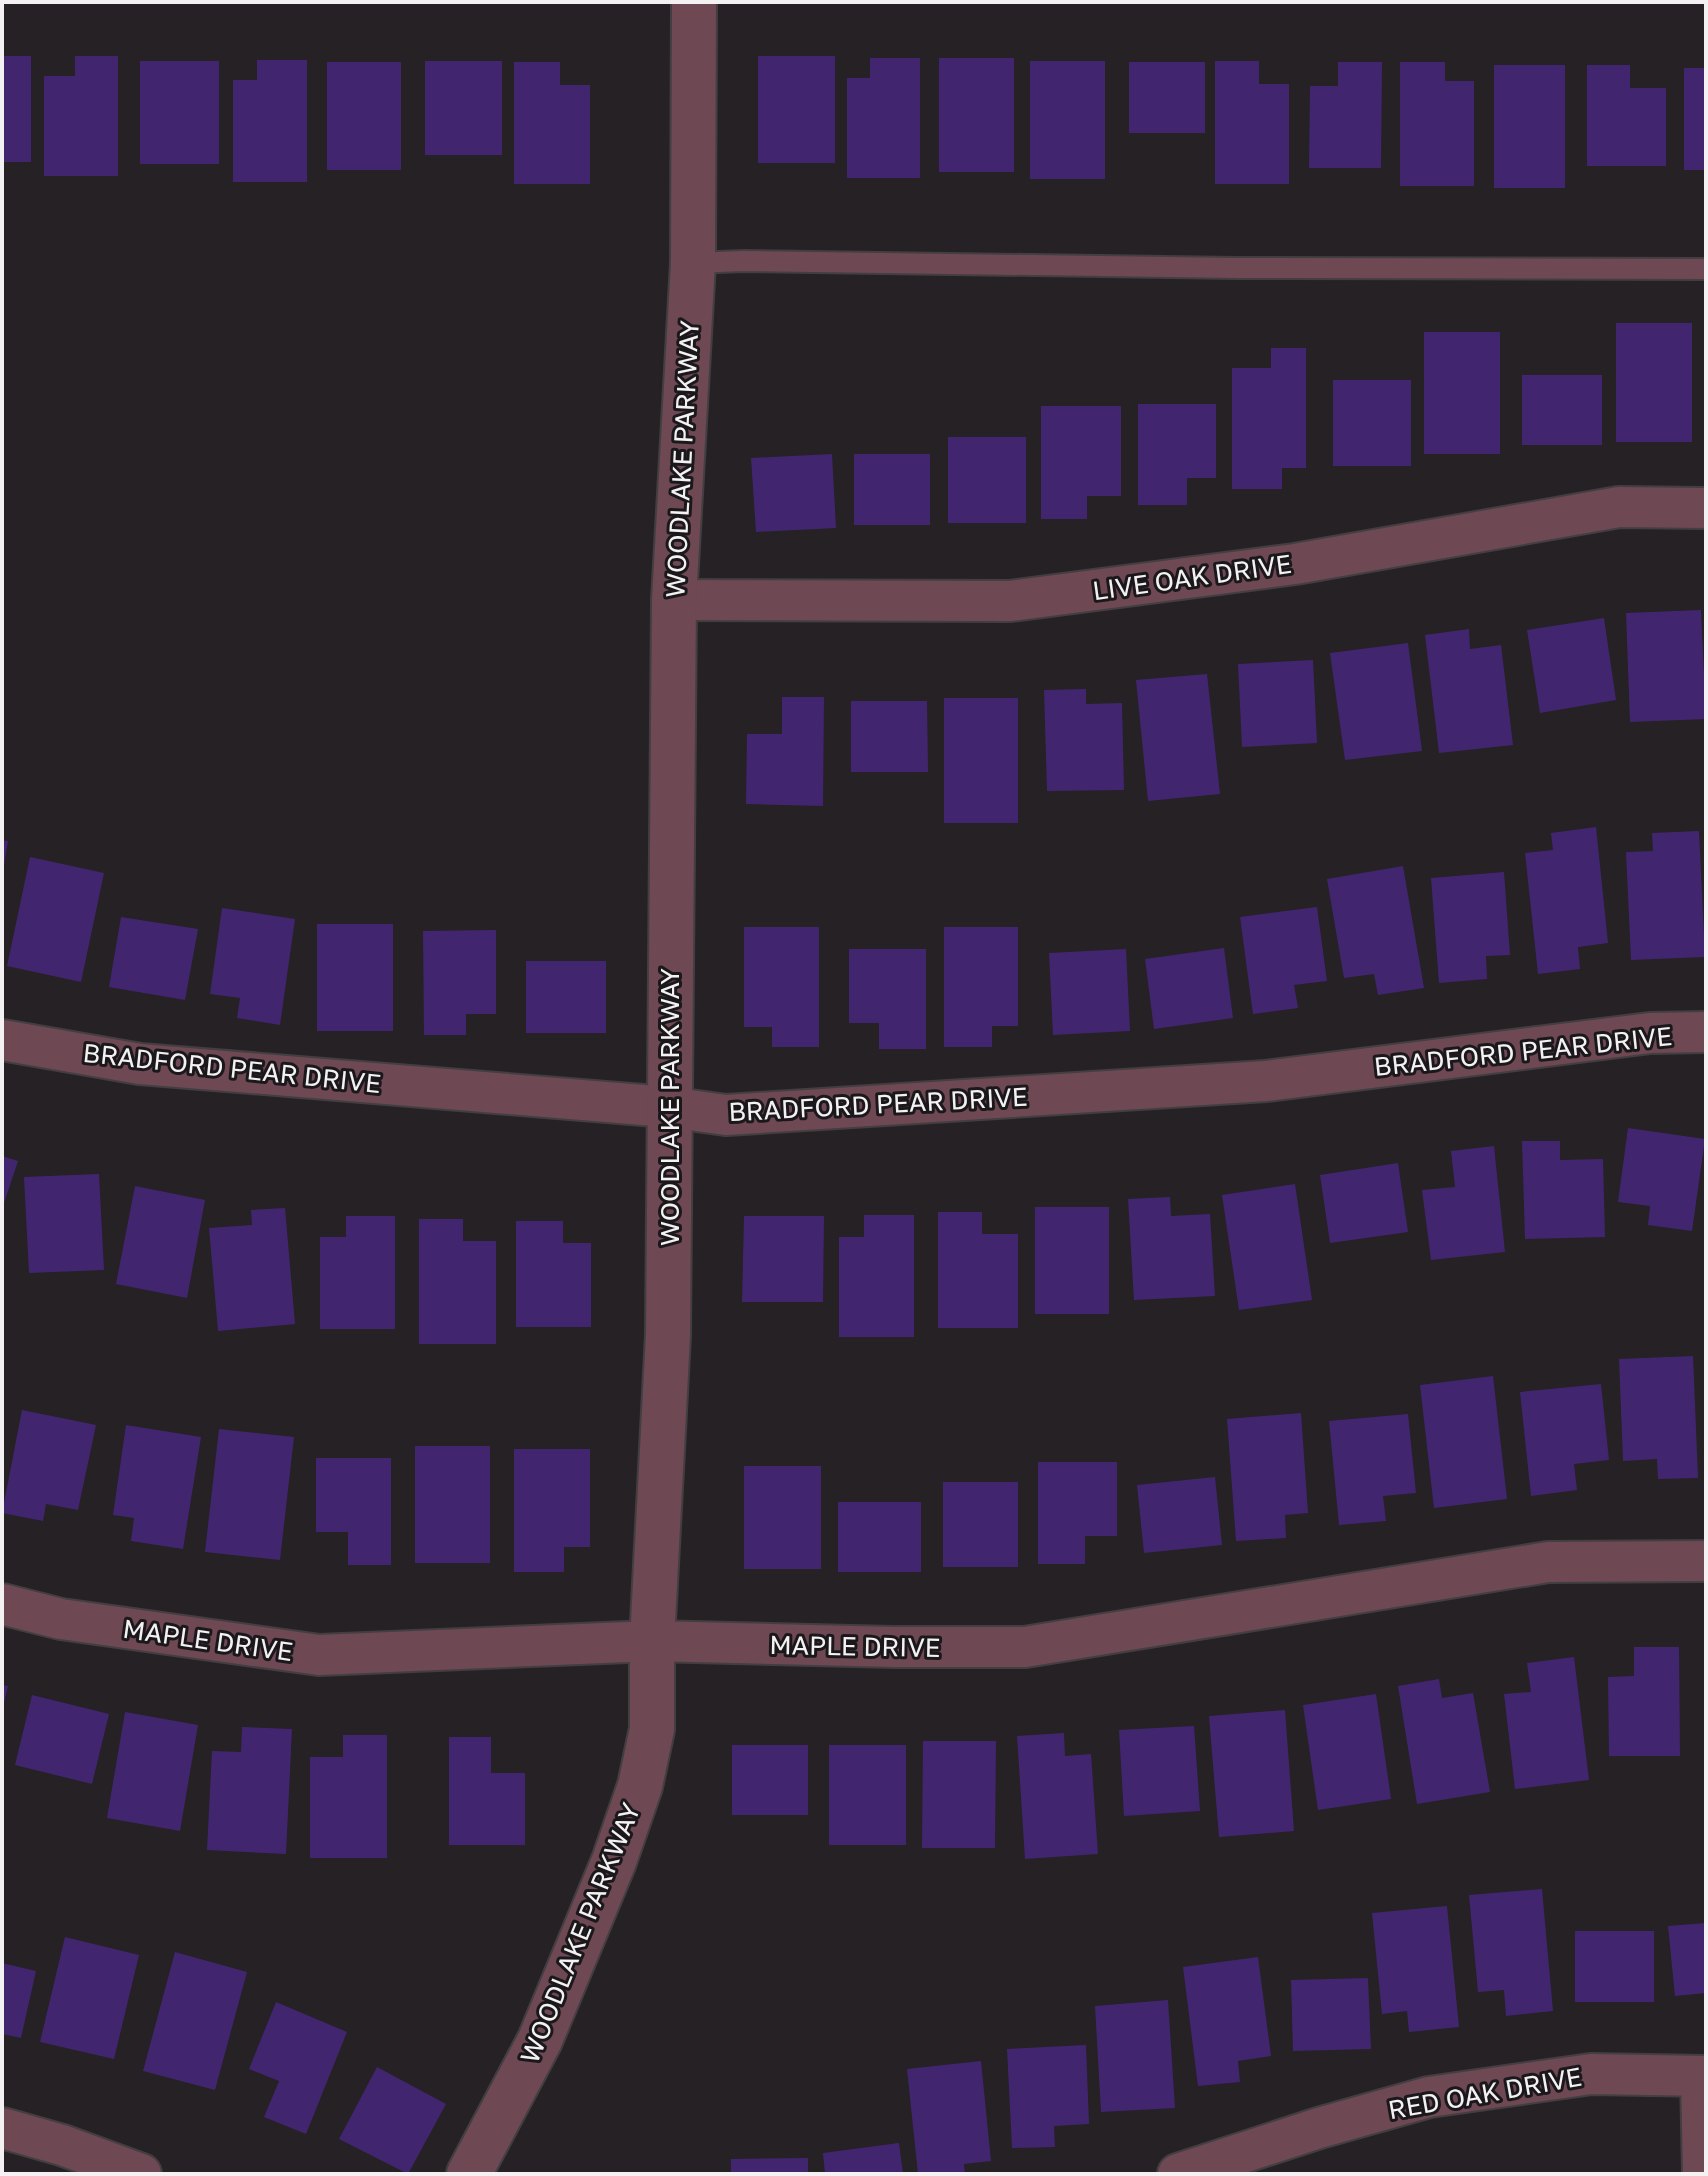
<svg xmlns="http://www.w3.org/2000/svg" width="1708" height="2176" viewBox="0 0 1708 2176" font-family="'Golos Text',sans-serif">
<rect width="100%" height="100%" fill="#252124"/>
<g fill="#41266f">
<rect x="2" y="56" width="29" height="106"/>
<path d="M 75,56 L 118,56 L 118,176 L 44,176 L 44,76 L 75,76 Z"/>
<rect x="758" y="56" width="77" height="107"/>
<path d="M 870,58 L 920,58 L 920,178 L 847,178 L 847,78 L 870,78 Z"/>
<rect x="939" y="58" width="75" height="114"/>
<path d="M 257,60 L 307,60 L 307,182 L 233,182 L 233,80 L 257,80 Z"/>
<rect x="140" y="61" width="79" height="103"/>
<rect x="425" y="61" width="77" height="94"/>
<rect x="1030" y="61" width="75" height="118"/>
<path d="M 1215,61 L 1259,61 L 1259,84 L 1289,84 L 1289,184 L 1215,184 Z"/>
<rect x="327" y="62" width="74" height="108"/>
<path d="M 514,62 L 560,62 L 560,85 L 590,85 L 590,184 L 514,184 Z"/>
<rect x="1129" y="62" width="76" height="71"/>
<path d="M 1338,62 L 1382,62 L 1381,168 L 1309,168 L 1310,86 L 1338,86 Z"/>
<path d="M 1400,62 L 1445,62 L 1445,81 L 1474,81 L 1474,186 L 1400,186 Z"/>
<rect x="1494" y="65" width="71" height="123"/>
<path d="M 1587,65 L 1630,65 L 1630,88 L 1666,88 L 1666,166 L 1587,166 Z"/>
<rect x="1684" y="68" width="22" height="102"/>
<rect x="1616" y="323" width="76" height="119"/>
<rect x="1424" y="332" width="76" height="122"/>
<path d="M 1271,348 L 1306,348 L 1306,468 L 1282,468 L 1282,489 L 1232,489 L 1232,368 L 1271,368 Z"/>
<rect x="1522" y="375" width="80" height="70"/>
<rect x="1333" y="380" width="78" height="86"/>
<path d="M 1138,404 L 1216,404 L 1216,478 L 1187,478 L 1187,505 L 1138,505 Z"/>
<path d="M 1041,406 L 1121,406 L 1121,496 L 1087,496 L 1087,519 L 1041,519 Z"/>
<rect x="948" y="437" width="78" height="86"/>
<path d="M 832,454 L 836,528 L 756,532 L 751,458 Z"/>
<rect x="854" y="454" width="76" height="71"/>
<path d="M 1701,610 L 1706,719 L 1630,722 L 1626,613 Z"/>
<path d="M 1604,618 L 1616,700 L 1540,713 L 1527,630 Z"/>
<path d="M 1469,629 L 1470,649 L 1501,645 L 1513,745 L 1439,753 L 1425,635 Z"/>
<path d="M 1408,643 L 1422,751 L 1345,760 L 1330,653 Z"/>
<path d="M 1313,660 L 1317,743 L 1242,747 L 1238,664 Z"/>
<path d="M 1207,674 L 1220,794 L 1148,801 L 1136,680 Z"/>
<path d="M 1086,689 L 1086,704 L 1122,703 L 1124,790 L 1047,791 L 1044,690 Z"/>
<path d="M 782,697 L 824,697 L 823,806 L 746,804 L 747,734 L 782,734 Z"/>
<rect x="944" y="698" width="74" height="125"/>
<path d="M 851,701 L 927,701 L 928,772 L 851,772 Z"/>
<path d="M 1596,827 L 1608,943 L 1578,947 L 1580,969 L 1538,974 L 1525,853 L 1553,850 L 1551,833 Z"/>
<path d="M 1699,831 L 1705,957 L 1631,960 L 1626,852 L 1653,851 L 1652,833 Z"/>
<path d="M 2,840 L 8,841 L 4,865 L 2,865 Z"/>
<path d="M 30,857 L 104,873 L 81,982 L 7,966 Z"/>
<path d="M 1403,866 L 1424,988 L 1378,995 L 1374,974 L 1344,978 L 1327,879 Z"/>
<path d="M 1504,872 L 1510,955 L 1486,956 L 1487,979 L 1439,983 L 1431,878 Z"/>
<path d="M 1317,907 L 1327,981 L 1294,985 L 1298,1008 L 1253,1014 L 1240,917 Z"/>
<path d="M 222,908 L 295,919 L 280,1025 L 237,1018 L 240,998 L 210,994 Z"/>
<path d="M 121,917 L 198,929 L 185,1000 L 109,987 Z"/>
<rect x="317" y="924" width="76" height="107"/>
<path d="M 744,927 L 819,927 L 819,1047 L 772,1047 L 772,1027 L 744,1027 Z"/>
<path d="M 944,927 L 1018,927 L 1018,1026 L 992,1026 L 992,1047 L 944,1047 Z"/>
<path d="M 496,930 L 496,1014 L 466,1014 L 466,1035 L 424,1035 L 423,931 Z"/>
<path d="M 1224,948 L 1233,1018 L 1154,1029 L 1145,959 Z"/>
<path d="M 849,949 L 926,949 L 926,1049 L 879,1049 L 879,1023 L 849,1023 Z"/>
<path d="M 1126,949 L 1130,1031 L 1053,1035 L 1049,953 Z"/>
<rect x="526" y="961" width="80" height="72"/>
<path d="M 1628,1128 L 1705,1139 L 1692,1231 L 1648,1225 L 1650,1206 L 1618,1202 Z"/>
<path d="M 1522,1141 L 1560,1141 L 1560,1160 L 1603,1159 L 1605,1237 L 1525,1239 Z"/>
<path d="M 1494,1146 L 1505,1252 L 1431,1260 L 1422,1190 L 1455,1187 L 1451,1151 Z"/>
<path d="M 2,1156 L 18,1161 L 3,1206 L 2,1206 Z"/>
<path d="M 1398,1163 L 1408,1232 L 1330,1243 L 1320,1175 Z"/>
<path d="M 99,1174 L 104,1270 L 29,1273 L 24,1177 Z"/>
<path d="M 1295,1184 L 1312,1300 L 1239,1310 L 1222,1195 Z"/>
<path d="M 135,1186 L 205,1200 L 187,1298 L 116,1284 Z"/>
<path d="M 1170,1197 L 1171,1216 L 1210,1214 L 1215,1296 L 1134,1300 L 1128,1199 Z"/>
<rect x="1035" y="1207" width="74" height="107"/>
<path d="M 285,1208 L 295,1324 L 218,1331 L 209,1228 L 252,1225 L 251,1210 Z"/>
<path d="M 938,1212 L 982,1212 L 982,1234 L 1018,1234 L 1018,1328 L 938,1328 Z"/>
<path d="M 864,1215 L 914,1215 L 914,1337 L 839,1337 L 839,1237 L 864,1237 Z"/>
<path d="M 346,1216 L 395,1216 L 395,1329 L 320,1329 L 320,1237 L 346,1237 Z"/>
<path d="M 744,1216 L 824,1216 L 823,1302 L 742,1302 Z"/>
<path d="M 419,1219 L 463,1219 L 463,1241 L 496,1241 L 496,1344 L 419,1344 Z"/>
<path d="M 516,1221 L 563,1221 L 563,1243 L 591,1243 L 591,1327 L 516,1327 Z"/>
<path d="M 1693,1356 L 1698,1478 L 1658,1479 L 1657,1459 L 1623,1461 L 1619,1359 Z"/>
<path d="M 1493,1376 L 1507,1499 L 1434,1508 L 1420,1385 Z"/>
<path d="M 1601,1384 L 1609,1460 L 1574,1464 L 1577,1490 L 1531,1496 L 1520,1392 Z"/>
<path d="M 22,1410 L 96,1425 L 78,1510 L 46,1504 L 43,1521 L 2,1513 Z"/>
<path d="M 1301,1413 L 1308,1513 L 1285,1515 L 1286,1538 L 1236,1541 L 1227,1419 Z"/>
<path d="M 1408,1414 L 1416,1493 L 1383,1496 L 1386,1521 L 1339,1525 L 1329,1421 Z"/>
<path d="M 126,1425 L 201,1437 L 183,1549 L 131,1541 L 134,1518 L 113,1515 Z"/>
<path d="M 219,1429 L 294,1437 L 280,1560 L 205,1552 Z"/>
<rect x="415" y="1446" width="75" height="117"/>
<path d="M 514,1449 L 590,1449 L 590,1547 L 564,1547 L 564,1572 L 514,1572 Z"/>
<path d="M 316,1458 L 391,1458 L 391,1565 L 348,1565 L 348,1532 L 316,1532 Z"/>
<path d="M 1038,1462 L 1117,1462 L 1117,1536 L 1085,1536 L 1085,1564 L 1038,1564 Z"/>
<rect x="744" y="1466" width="77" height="103"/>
<path d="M 1215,1477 L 1222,1545 L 1144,1553 L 1137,1485 Z"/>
<rect x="943" y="1482" width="75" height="85"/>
<rect x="838" y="1502" width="83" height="70"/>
<path d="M 1634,1647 L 1679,1647 L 1680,1756 L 1609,1756 L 1608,1677 L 1634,1676 Z"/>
<path d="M 1574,1657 L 1589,1780 L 1515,1789 L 1504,1694 L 1531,1692 L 1527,1663 Z"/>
<path d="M 1439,1679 L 1442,1698 L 1473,1693 L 1490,1792 L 1417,1804 L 1398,1686 Z"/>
<path d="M 2,1685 L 8,1686 L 3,1707 L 2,1706 Z"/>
<path d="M 1376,1694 L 1391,1799 L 1318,1810 L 1303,1705 Z"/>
<path d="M 32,1695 L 109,1714 L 92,1784 L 15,1765 Z"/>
<path d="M 1285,1710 L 1294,1831 L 1219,1837 L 1209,1716 Z"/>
<path d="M 125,1712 L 198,1725 L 180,1831 L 107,1818 Z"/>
<path d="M 1194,1726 L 1200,1811 L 1124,1816 L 1119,1730 Z"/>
<path d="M 242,1727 L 292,1729 L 286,1854 L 207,1850 L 212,1751 L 241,1752 Z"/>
<path d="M 1064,1733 L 1065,1756 L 1091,1754 L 1098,1854 L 1025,1859 L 1017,1736 Z"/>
<path d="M 343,1735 L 387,1735 L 387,1858 L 310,1858 L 310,1757 L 343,1757 Z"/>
<path d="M 449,1737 L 491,1737 L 491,1773 L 525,1773 L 525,1845 L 449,1845 Z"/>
<path d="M 923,1741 L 996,1741 L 995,1848 L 922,1848 Z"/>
<rect x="732" y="1745" width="76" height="70"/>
<rect x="829" y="1745" width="77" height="100"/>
<path d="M 1542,1889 L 1553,2011 L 1506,2016 L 1504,1990 L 1478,1992 L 1469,1895 Z"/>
<path d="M 1447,1906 L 1459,2027 L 1409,2032 L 1407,2011 L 1382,2014 L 1372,1913 Z"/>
<path d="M 1706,1923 L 1706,1993 L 1675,1996 L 1668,1926 Z"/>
<rect x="1575" y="1931" width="79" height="71"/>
<path d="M 65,1937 L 139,1955 L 114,2059 L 40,2042 Z"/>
<path d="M 175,1952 L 247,1972 L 215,2090 L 143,2071 Z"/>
<path d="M 1258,1957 L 1271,2056 L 1238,2061 L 1240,2082 L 1198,2086 L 1183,1967 Z"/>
<path d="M 2,1963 L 36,1971 L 21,2038 L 2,2034 Z"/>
<path d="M 1368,1978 L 1371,2049 L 1293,2051 L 1291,1980 Z"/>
<path d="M 1168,2000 L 1175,2108 L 1101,2112 L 1095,2006 Z"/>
<path d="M 276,2002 L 347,2032 L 306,2134 L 264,2117 L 279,2081 L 249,2069 Z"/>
<path d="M 1086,2045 L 1089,2124 L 1054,2126 L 1055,2147 L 1012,2148 L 1007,2049 Z"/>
<path d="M 981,2061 L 991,2161 L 964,2164 L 965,2174 L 918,2174 L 907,2069 Z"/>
<path d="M 377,2067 L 446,2104 L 408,2174 L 339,2139 Z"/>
<path d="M 899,2143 L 903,2174 L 825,2174 L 823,2153 Z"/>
<path d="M 808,2158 L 808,2174 L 731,2174 L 731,2159 Z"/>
</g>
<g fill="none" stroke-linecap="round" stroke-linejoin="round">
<defs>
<path id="service" d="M 693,263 L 744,261 L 1236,268 L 1706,269"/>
<g id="minor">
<path d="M 674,600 L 1010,601 L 1295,564 L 1619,507 L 1706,508"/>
<path d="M 2,1040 L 140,1064 L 668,1107 L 726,1115 L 1266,1081 L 1650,1033 L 1706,1032"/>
<path d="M 2,1604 L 61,1619 L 319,1655 L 652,1641 L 894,1647 L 1025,1647 L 1548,1562 L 1706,1561"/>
<path d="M 1701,2077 L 1703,2174"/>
<path d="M 2,2128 L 62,2145 L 141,2174"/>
<path d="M 1178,2174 L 1319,2128 L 1429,2097 L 1591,2074 L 1706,2076"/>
</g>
<path id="tertiary" d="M 469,2174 L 540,2040 L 614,1861 L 640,1786 L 652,1729 L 652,1641 L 668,1335 L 674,600 L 693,263 L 694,2"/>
</defs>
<use href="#service" stroke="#423e41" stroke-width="24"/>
<use href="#minor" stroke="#423e41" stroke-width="44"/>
<use href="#tertiary" stroke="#423e41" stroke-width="48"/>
<use href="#service" stroke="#6e4852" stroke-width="20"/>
<use href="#minor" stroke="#6e4852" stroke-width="40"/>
<use href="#tertiary" stroke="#6e4852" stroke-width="44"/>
</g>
<g text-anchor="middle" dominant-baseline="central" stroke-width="6" stroke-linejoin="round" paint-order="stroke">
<g font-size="26" fill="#f4f1f3" stroke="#1b181b">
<text transform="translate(682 459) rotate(-87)">WOODLAKE PARKWAY</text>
<text transform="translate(1192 577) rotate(-8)">LIVE OAK DRIVE</text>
<text transform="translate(1523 1051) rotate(-6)">BRADFORD PEAR DRIVE</text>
<text transform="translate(232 1068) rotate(6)">BRADFORD PEAR DRIVE</text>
<text transform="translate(878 1104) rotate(-3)">BRADFORD PEAR DRIVE</text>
<text transform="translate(669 1107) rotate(-90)">WOODLAKE PARKWAY</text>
<text transform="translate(208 1640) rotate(8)">MAPLE DRIVE</text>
<text transform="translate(855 1646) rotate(1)">MAPLE DRIVE</text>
<text transform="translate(580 1933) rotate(-68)">WOODLAKE PARKWAY</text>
<text transform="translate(1485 2093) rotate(-10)">RED OAK DRIVE</text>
</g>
</g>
<rect width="1708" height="2176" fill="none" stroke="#f4f1f3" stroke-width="8"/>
</svg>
